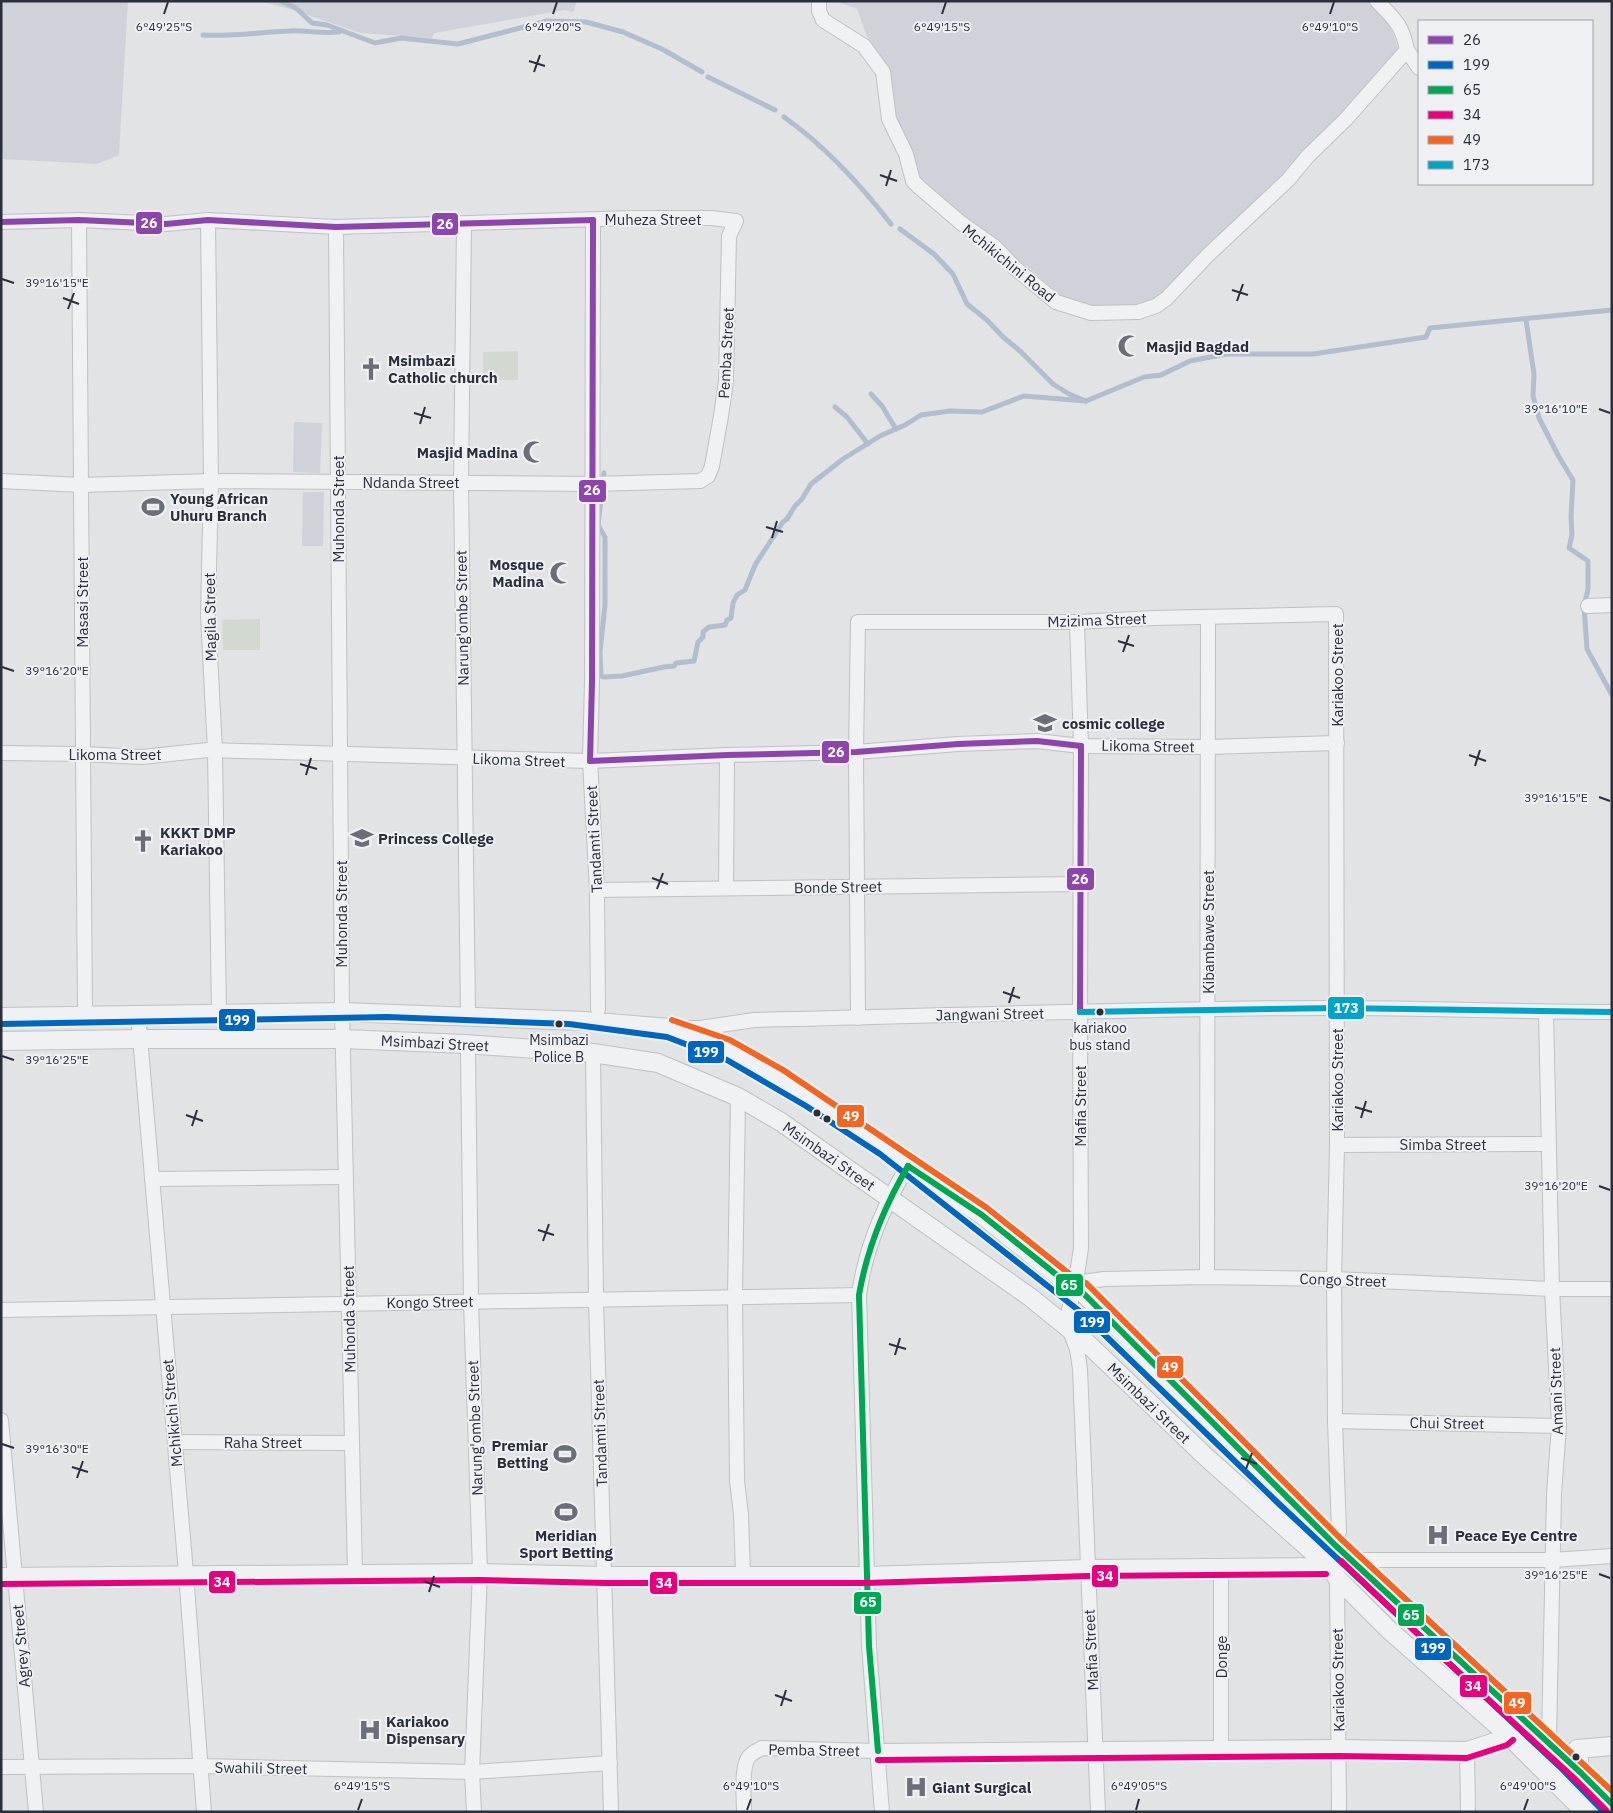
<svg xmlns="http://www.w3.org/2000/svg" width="1613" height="1813" viewBox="0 0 1613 1813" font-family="'IBM Plex Sans',sans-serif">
<rect width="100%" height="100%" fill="#e1e3e5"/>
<g fill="#cfd2d8">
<path d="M 1,1 L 128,1 L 119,155 L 97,164 L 1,159 Z"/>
<path d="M 259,1 L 577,1 L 573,12 L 565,10 L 434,33 L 432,38 L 361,33 L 290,9 Z"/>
<path d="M 836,1 L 1369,1 L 1383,14 L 1394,35 L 1400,54 L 1280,182 L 1152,308 L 1093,310 L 1062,297 L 1028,267 L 953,218 L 914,177 L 875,58 L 857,9 Z"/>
<path d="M 294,422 L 322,423 L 320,473 L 293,472 Z"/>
<path d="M 303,492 L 324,492 L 323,546 L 302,546 Z"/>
</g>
<g fill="#d1d9d1">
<path d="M 518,351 L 518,380 L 483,380 L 483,352 Z"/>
<path d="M 260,619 L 260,650 L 223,650 L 222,620 Z"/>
</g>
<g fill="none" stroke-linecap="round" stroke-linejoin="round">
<g stroke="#b2becd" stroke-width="5">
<path d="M 281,1 L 296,8 L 312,23 L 327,25 L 375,43 L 401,38 L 458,44 L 547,21 L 586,22 L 623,32 L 662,49 L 702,72"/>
<path d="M 203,35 C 231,37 260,32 289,31 C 306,30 321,34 339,32"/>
<path d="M 708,77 L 775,110"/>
<path d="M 784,117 C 825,146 860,184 891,224"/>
<path d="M 900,229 L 934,254 L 953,274 L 967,304 L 987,320 L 1003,337 L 1020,351 L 1053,384 L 1069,394 L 1086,401 L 1144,377 L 1161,375 L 1190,361 L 1226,354 L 1313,354 L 1426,337 L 1430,328 L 1612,310"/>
<path d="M 1526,320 L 1534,374 L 1533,396 L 1539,418 L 1559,457 L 1573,480 L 1571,517 L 1572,535 L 1569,548 L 1588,561 L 1588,589 L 1584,606 L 1587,649 L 1612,695"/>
<path d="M 871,394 L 882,406 L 896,429"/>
<path d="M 835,407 L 847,417 L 868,444"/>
<path d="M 604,473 L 598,525 L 605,537 L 605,605 L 600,652 L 601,676 L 604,677 L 622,676 L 664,667 L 674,666 L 676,663 L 694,661 L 698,642 L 703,637 L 703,632 L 709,627 L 725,625 L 727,620 L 731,618 L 733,603 L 737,595 L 745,590 L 755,565 L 783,522 L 787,519 L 795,506 L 802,499 L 811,484 L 843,459 L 880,436 L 905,425 L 921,415 L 950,411 L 982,412 L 1024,396 L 1086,401"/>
</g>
<defs>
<g id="minor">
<path d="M 819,1 L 819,11 L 823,20 L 864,46 L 883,72 L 889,119 L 906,154 L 913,181 L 919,187 L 961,223 L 995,247 L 1015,268 L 1056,302 L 1091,313 L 1138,312 L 1156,306 L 1166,299 L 1209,254 L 1288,180 L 1308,156 L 1346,119 L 1407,50 C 1402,24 1394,19 1377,1"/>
<path d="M 1407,50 L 1419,68"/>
<path d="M 79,220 L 85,1015"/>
<path d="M 208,220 L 211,481 L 208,615 L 215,751 L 219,1014"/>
<path d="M 593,220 L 592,682 L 590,761 L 597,890 L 598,1009"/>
<path d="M 1,222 L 79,220 L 166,224 L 208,220 L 336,227 L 633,218 L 711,218 L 736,221 L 729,236 L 726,381 L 721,416 L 712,466 L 708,476 L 700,481 L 593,484 L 211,481 L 81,485 L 1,481"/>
<path d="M 464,224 L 461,483 L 468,1011"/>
<path d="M 336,227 L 342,1010 L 355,1572"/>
<path d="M 1588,606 L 1612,605"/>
<path d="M 1077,622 L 1081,746 L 1080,1012 L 1081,1248 L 1076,1281 L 1068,1314 L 1070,1331 L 1077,1349 L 1080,1369 L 1098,1812"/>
<path d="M 1,753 L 83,754 L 142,757 L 208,750 L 590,761 L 727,755 L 856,752 L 958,744 L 1012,742 L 1037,741 L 1081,746 L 1208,747 L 1337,743"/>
<path d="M 726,888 L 727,755"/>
<path d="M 597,890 L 1080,884"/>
<path d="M 138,1014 L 186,1573 L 204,1812"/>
<path d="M 858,1018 L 856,752 L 858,622 L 1077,622 L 1153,618 L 1336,614 L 1337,1145 L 1334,1279 L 1335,1421 L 1339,1531 L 1335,1545"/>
<path d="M 677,1028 L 700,1028 L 754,1020 C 948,1016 1142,1008 1336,1008 C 1428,1008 1520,1012 1612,1012"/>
<path d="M 465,1044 L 468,1051 L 471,1302 L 480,1571 L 472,1772 L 474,1812"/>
<path d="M 593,1053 L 596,1299 L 611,1812"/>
<path d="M 738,1097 L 735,1297 L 737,1481 L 741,1514 L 743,1574"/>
<path d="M 1337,1145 L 1548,1144"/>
<path d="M 152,1179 L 346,1177"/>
<path d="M 1207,1277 L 1208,617"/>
<path d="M 1080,1290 L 1083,1282 L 1104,1279 L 1207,1277 L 1334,1279 L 1552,1289 L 1612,1289"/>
<path d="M 1,1310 L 859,1295"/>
<path d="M 1,1420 L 36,1812"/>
<path d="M 1335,1421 L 1559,1426"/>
<path d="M 175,1442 L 352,1443"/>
<path d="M 1353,1560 L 1552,1560 L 1612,1556"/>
<path d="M 1,1575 L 480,1571 L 605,1574 L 866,1574 L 1087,1567 L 1326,1565"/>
<path d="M 1337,1578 L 1339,1812"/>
<path d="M 1221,1748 L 1221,1566"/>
<path d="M 1467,1749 L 1468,1812"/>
<path d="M 1536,1763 L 1551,1745 L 1549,1739 L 1554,1494 L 1559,1426 L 1552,1289 L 1546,1012"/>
<path d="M 1,1767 L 200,1766 L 472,1772 L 610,1763"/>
<path d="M 744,1812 C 744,1799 741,1769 748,1758 C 751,1753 757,1751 762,1748 L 878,1751 L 1339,1747 L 1467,1749 L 1504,1737 L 1522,1719"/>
<path d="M 882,1812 L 869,1646 L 859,1295 C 865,1249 884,1205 908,1166"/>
</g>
<g id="tertiary">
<path d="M 1,1017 L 342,1012 L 585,1021 L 669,1028 L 726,1048 L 778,1077 L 982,1215 L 1073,1288 L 1080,1290 L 1335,1545 L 1581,1773 L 1612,1804"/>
<path d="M 1,1041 L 140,1039 L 343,1039 L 465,1044 L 593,1053 L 658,1063 L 738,1097 L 781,1122 L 1030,1297 L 1088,1344 L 1206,1457 L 1332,1569 L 1337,1578 L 1388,1629 L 1507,1734 L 1585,1812"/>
<path d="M 1581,1773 L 1577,1749 L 1612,1746"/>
</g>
</defs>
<use href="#minor" stroke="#bfc1c3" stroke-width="16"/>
<use href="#tertiary" stroke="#bfc1c3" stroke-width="20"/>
<use href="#minor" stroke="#eff1f2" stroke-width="14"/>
<use href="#tertiary" stroke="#eff1f2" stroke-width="18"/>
<defs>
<g id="bus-1">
<path d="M 1,222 L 79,220 L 166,224 L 208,220 L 336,227 L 593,220"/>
<path d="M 590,761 L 592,682 L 593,220"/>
<path d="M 590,761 L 727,755 L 856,752 L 958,744 L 1037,741 L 1081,746"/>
<path d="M 1080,1012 L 1081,746"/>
</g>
<path id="bus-2" d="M 1,1024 L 387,1017 L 569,1024 L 667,1037 L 727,1060 L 806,1106 L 880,1154 L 1082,1313 L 1277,1502 L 1560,1767 L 1604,1812"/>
<g id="bus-3">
<path d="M 908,1166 L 982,1215 L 1073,1288 L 1080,1290 L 1335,1545 L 1581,1773 L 1612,1804"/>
<path d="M 878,1751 L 869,1646 L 859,1295 C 867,1248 884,1207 908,1166"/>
</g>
<g id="bus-4">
<path d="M 1341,1561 L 1443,1658 L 1575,1779 L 1606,1810"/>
<path d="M 1,1584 L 480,1580 L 605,1583 L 866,1583 L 1087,1576 L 1326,1574"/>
<path d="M 878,1760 L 1339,1756 L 1467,1758 L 1507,1745 L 1513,1740"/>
</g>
<path id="bus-5" d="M 672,1020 L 730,1040 L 783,1070 L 987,1208 L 1077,1280 L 1086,1283 L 1341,1539 L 1612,1791"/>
<path id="bus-6" d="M 1080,1012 L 1337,1008 L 1612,1012"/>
</defs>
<use href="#bus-1" stroke="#eef0f4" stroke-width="10"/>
<use href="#bus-2" stroke="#eef0f4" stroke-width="10"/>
<use href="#bus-3" stroke="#eef0f4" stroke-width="10"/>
<use href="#bus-4" stroke="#eef0f4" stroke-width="10"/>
<use href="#bus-5" stroke="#eef0f4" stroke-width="10"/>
<use href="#bus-6" stroke="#eef0f4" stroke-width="10"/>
<use href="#bus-1" stroke="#8e44ad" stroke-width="6"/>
<use href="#bus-2" stroke="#0065bd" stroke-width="6"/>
<use href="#bus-3" stroke="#00a651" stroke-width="6"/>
<use href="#bus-4" stroke="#e5007d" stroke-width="6"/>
<use href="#bus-5" stroke="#f26522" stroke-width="6"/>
<use href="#bus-6" stroke="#02a3c7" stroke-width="6"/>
</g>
<path fill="none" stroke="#2a2f3c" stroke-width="2" d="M 164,14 L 168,2M 553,14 L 557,2M 942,14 L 946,2M 1330,14 L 1334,2M 529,61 L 545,66M 534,72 L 540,55M 880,175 L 897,181M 886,186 L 891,170M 2,279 L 14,283M 1232,290 L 1248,295M 63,298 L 79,304M 1237,301 L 1243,284M 68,309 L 74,293M 1599,409 L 1610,413M 414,413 L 431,418M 420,424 L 425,407M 766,527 L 783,532M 772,538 L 777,521M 1118,641 L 1134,646M 1123,652 L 1129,635M 2,667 L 14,671M 1469,755 L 1486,761M 300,764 L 317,769M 1475,766 L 1480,750M 306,775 L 311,758M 1599,797 L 1610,801M 652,878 L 668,884M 657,889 L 663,873M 1003,992 L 1020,998M 1009,1003 L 1014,987M 2,1056 L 14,1060M 1355,1107 L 1372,1112M 186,1115 L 203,1121M 1361,1118 L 1366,1101M 192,1126 L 197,1110M 1599,1186 L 1610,1190M 538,1230 L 554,1235M 543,1241 L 549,1224M 889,1344 L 906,1349M 895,1355 L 900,1338M 2,1444 L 14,1448M 1241,1458 L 1257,1464M 72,1467 L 88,1472M 1246,1469 L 1252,1453M 77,1478 L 83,1461M 1599,1574 L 1610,1578M 423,1581 L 440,1587M 429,1592 L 434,1576M 775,1695 L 792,1701M 781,1706 L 786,1690M 358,1810 L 362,1799M 747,1810 L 751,1799M 1136,1810 L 1139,1799M 1524,1810 L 1528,1799"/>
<defs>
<symbol id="mosque-bare" viewBox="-9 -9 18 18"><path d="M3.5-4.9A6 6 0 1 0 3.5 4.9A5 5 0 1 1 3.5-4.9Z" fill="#6a6e77" stroke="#eef0f4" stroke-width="2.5" paint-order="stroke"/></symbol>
<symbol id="church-bare" viewBox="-9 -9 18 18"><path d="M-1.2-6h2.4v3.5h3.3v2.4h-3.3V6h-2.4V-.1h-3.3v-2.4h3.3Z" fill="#6a6e77" stroke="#eef0f4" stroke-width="2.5" paint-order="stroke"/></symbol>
<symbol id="stadium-bare" viewBox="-9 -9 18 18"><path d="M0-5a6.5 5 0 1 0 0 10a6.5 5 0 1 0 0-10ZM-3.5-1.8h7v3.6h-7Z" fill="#6a6e77" stroke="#eef0f4" stroke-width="2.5" paint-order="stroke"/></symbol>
<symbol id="university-bare" viewBox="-9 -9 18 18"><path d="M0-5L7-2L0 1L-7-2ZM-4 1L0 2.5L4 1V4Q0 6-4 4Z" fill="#6a6e77" stroke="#eef0f4" stroke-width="2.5" paint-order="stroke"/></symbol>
<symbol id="hospital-bare" viewBox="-9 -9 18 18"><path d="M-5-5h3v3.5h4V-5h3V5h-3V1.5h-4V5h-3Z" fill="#6a6e77" stroke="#eef0f4" stroke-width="2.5" paint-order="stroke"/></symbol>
</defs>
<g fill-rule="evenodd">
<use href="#mosque-bare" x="1113" y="330" width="32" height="32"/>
<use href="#church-bare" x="355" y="353" width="32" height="32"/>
<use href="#mosque-bare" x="518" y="436" width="32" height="32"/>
<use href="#stadium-bare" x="137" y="491" width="32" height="32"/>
<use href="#mosque-bare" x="545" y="557" width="32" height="32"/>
<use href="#university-bare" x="1029" y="707" width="32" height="32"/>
<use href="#university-bare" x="346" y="822" width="32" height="32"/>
<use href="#church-bare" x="127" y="825" width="32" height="32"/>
<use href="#stadium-bare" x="549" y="1438" width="32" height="32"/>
<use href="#stadium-bare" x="550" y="1496" width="32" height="32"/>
<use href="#hospital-bare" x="1422" y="1519" width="32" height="32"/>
<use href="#hospital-bare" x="354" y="1714" width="32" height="32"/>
<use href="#hospital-bare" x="900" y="1771" width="32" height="32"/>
</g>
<g fill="#2a2f3c" stroke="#eef0f4" stroke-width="2">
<circle cx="1100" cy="1012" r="4.5"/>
<circle cx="559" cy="1024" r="4.5"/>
<circle cx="817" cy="1113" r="4.5"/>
<circle cx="827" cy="1119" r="4.5"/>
<circle cx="1576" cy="1757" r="4.5"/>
</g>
<g text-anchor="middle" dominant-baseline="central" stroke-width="4" stroke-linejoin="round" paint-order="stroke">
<g font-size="14" fill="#2a2f3c" stroke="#eef0f4">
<text x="1100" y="1028">kariakoo<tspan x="1100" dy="17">bus stand</tspan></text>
<text x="559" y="1040">Msimbazi<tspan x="559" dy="17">Police B</tspan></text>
</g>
<g font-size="15" fill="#2a2f3c" stroke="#eef0f4">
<text x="653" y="219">Muheza Street</text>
<text transform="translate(1009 263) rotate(39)">Mchikichini Road</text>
<text transform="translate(726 353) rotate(-87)">Pemba Street</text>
<text x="411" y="482">Ndanda Street</text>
<text transform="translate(338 509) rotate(-90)">Muhonda Street</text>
<text transform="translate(82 602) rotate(-90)">Masasi Street</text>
<text transform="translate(210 617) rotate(-91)">Magila Street</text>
<text transform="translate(462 618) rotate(-91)">Narung'ombe Street</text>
<text transform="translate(1097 620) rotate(-2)">Mzizima Street</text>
<text transform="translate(1337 675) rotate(-90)">Kariakoo Street</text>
<text transform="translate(1148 746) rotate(1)">Likoma Street</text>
<text x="115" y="754">Likoma Street</text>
<text transform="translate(519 760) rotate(2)">Likoma Street</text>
<text transform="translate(594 839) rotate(-93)">Tandamti Street</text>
<text transform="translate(838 887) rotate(-1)">Bonde Street</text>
<text transform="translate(341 914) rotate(-90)">Muhonda Street</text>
<text transform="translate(1208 932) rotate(-90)">Kibambawe Street</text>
<text transform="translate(990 1014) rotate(-1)">Jangwani Street</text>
<text transform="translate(435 1043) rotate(3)">Msimbazi Street</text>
<text transform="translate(1337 1080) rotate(-90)">Kariakoo Street</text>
<text transform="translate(1080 1106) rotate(-90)">Mafia Street</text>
<text x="1443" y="1144">Simba Street</text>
<text transform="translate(829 1156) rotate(35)">Msimbazi Street</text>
<text transform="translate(1343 1280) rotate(2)">Congo Street</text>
<text transform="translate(430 1302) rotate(-1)">Kongo Street</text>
<text transform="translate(349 1319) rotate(-91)">Muhonda Street</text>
<text transform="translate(1556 1391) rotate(-92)">Amani Street</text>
<text transform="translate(1149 1403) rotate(44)">Msimbazi Street</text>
<text transform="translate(172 1413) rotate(-95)">Mchikichi Street</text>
<text transform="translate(1447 1423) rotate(1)">Chui Street</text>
<text transform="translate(475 1428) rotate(-92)">Narung'ombe Street</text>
<text transform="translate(600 1433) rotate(-92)">Tandamti Street</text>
<text x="263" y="1442">Raha Street</text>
<text transform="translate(21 1646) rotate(-95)">Agrey Street</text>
<text transform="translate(1091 1650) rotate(-93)">Mafia Street</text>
<text transform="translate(1221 1657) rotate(-90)">Donge</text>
<text transform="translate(1338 1680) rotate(-91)">Kariakoo Street</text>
<text transform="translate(814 1750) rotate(1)">Pemba Street</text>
<text transform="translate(261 1768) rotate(1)">Swahili Street</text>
</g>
<g font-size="15" font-weight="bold" fill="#2a2f3c" stroke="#eef0f4" text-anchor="start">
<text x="1146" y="346">Masjid Bagdad</text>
<text x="388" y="360">Msimbazi<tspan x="388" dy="17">Catholic church</tspan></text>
<text x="518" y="452" text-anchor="end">Masjid Madina</text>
<text x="170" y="498">Young African<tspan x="170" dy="17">Uhuru Branch</tspan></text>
<text x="544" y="564" text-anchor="end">Mosque<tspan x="544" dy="17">Madina</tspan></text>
<text x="1062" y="723">cosmic college</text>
<text x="160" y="832">KKKT DMP<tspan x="160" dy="17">Kariakoo</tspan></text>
<text x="378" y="838">Princess College</text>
<text x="548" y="1445" text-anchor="end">Premiar<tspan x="548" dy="17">Betting</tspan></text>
<text x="566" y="1535" text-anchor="middle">Meridian<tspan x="566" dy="17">Sport Betting</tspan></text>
<text x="1455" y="1535">Peace Eye Centre</text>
<text x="386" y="1721">Kariakoo<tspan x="386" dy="17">Dispensary</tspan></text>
<text x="932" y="1787">Giant Surgical</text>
</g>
</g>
<g font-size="12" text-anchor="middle" fill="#2a2f3c" stroke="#eef0f4" stroke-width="4" stroke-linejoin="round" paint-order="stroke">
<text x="164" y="31">6°49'25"S</text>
<text x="553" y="31">6°49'20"S</text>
<text x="942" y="31">6°49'15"S</text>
<text x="1330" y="31">6°49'10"S</text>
<text x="57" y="287">39°16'15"E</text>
<text x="1556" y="413">39°16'10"E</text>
<text x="57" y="675">39°16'20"E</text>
<text x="1556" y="802">39°16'15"E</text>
<text x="57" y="1064">39°16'25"E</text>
<text x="1556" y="1190">39°16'20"E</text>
<text x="57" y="1453">39°16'30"E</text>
<text x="1556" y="1579">39°16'25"E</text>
<text x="362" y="1790">6°49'15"S</text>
<text x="751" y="1790">6°49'10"S</text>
<text x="1139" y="1790">6°49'05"S</text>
<text x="1528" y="1790">6°49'00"S</text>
</g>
<g stroke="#eef0f4" stroke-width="2">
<rect x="135" y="211" width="28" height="24" rx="5" fill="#8e44ad"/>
<rect x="431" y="212" width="28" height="24" rx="5" fill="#8e44ad"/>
<rect x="578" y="479" width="29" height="24" rx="5" fill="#8e44ad"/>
<rect x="821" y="740" width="29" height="24" rx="5" fill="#8e44ad"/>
<rect x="1066" y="867" width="29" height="24" rx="5" fill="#8e44ad"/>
<rect x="1327" y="996" width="38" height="24" rx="5" fill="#02a3c7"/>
<rect x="218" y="1008" width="38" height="24" rx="5" fill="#0065bd"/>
<rect x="687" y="1040" width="38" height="24" rx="5" fill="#0065bd"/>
<rect x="836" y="1104" width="29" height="24" rx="5" fill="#f26522"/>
<rect x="1055" y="1273" width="29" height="24" rx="5" fill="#00a651"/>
<rect x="1073" y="1310" width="38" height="24" rx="5" fill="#0065bd"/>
<rect x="1156" y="1355" width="28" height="24" rx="5" fill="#f26522"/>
<rect x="1091" y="1564" width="28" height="24" rx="5" fill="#e5007d"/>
<rect x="208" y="1570" width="28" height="24" rx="5" fill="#e5007d"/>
<rect x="649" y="1571" width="29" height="24" rx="5" fill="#e5007d"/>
<rect x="853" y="1591" width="29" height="24" rx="5" fill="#00a651"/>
<rect x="1397" y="1603" width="28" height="24" rx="5" fill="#00a651"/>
<rect x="1414" y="1637" width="38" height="24" rx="5" fill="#0065bd"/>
<rect x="1459" y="1674" width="29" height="24" rx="5" fill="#e5007d"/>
<rect x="1503" y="1691" width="29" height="24" rx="5" fill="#f26522"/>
</g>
<g font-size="14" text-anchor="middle" font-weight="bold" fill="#fff">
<text x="149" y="228">26</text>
<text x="445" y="229">26</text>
<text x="592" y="495">26</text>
<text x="836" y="757">26</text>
<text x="1080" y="884">26</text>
<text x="1346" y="1013">173</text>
<text x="237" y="1025">199</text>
<text x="706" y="1057">199</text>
<text x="851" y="1121">49</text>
<text x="1069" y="1290">65</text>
<text x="1092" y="1327">199</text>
<text x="1170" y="1372">49</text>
<text x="1105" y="1581">34</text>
<text x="222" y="1587">34</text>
<text x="664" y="1588">34</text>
<text x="868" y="1607">65</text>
<text x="1411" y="1620">65</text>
<text x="1433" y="1653">199</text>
<text x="1473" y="1691">34</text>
<text x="1517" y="1708">49</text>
</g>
<rect width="1613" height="1813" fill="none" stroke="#2a2f3c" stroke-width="5"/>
<rect x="1418" y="20" width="175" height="165" fill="#eef0f4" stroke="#a0a3aa"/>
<rect x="1428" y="36" width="25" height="8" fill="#8e44ad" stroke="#a0a3aa"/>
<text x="1463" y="45" font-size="15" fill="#2a2f3c">26</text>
<rect x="1428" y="61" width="25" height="8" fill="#0065bd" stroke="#a0a3aa"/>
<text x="1463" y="70" font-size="15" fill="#2a2f3c">199</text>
<rect x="1428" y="86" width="25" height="8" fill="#00a651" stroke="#a0a3aa"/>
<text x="1463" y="95" font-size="15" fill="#2a2f3c">65</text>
<rect x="1428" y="111" width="25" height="8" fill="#e5007d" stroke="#a0a3aa"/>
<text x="1463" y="120" font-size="15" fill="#2a2f3c">34</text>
<rect x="1428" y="136" width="25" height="8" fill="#f26522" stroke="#a0a3aa"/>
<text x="1463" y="145" font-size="15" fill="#2a2f3c">49</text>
<rect x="1428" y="161" width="25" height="8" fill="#02a3c7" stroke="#a0a3aa"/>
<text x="1463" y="170" font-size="15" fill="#2a2f3c">173</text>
</svg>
